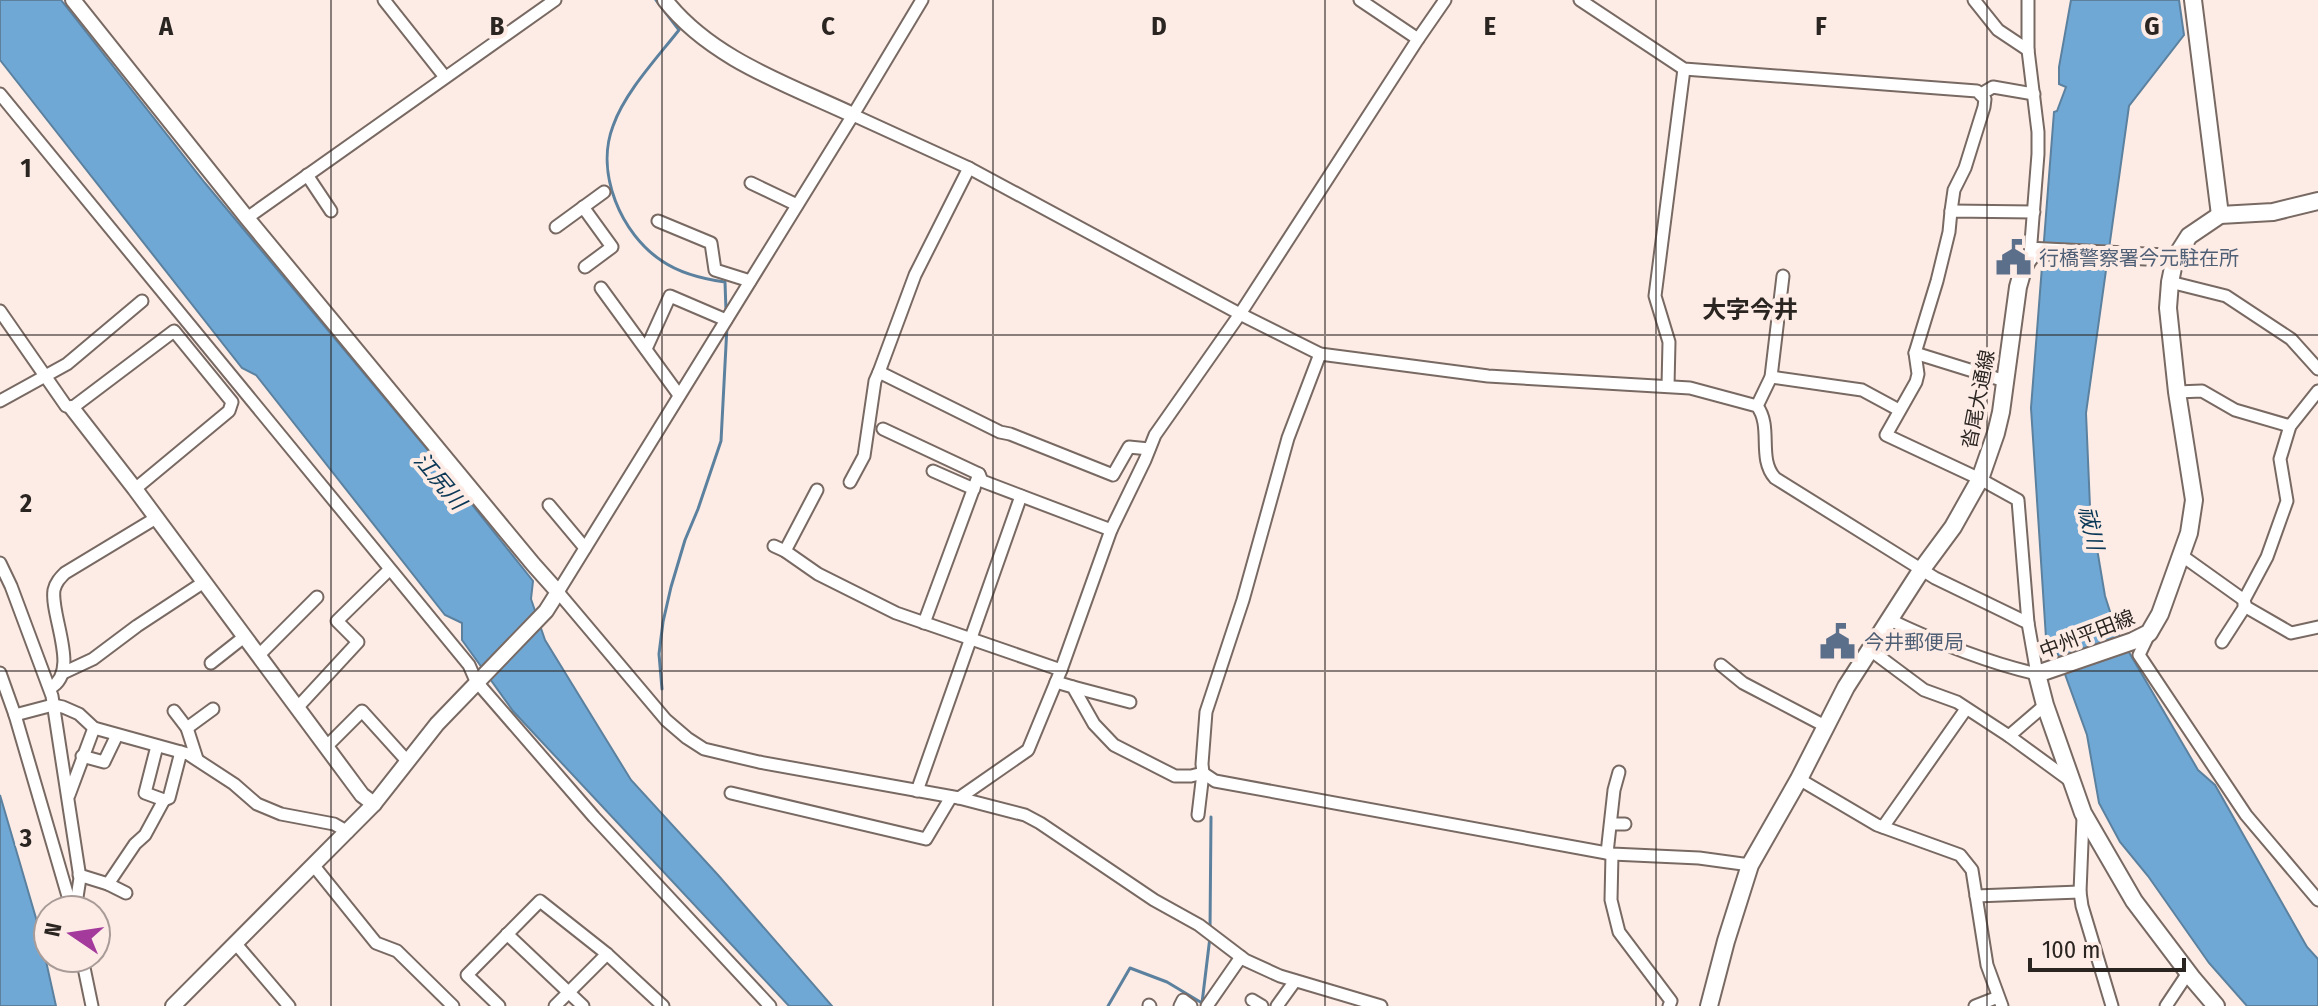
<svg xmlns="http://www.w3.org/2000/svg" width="2318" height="1006" viewBox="0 0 2318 1006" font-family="'Fira Sans Condensed','Noto Sans JP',sans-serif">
<rect width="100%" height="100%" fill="#fdece6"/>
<g fill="#70a8d5" stroke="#5b819f" stroke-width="2">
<path d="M 0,0 L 61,0 L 205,183 L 442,467 L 533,581 L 531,599 L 545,640 L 631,780 L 718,875 L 832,1006 L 789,1006 L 513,711 L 462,640 L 462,623 L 445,615 L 256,375 L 242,368 L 0,60 Z"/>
<path d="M 2071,0 L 2179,0 L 2184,35 L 2129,106 L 2086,413 L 2090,507 L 2105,596 L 2116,630 L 2198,770 L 2215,785 L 2307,947 L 2318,959 L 2318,1006 L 2247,1006 L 2209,963 L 2148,876 L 2120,842 L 2099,803 L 2087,735 L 2058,655 L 2046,638 L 2031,408 L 2054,112 L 2057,111 L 2066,87 L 2059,84 L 2059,67 Z"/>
<path d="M 0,795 L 38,925 L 56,1006 L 0,1006 Z"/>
</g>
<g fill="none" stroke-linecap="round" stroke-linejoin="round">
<g stroke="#5b819f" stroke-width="3">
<path d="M 656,0 L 679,30 C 657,58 625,92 613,126 C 595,173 621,234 662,261 C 681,274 703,279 725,282 L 726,311"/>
<path d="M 662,689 L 659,654 L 663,622 L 671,587 L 685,540 L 698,509 L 721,441 L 727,326"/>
<path d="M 1210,930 L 1211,817"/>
<path d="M 1108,1006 L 1130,968 L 1167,982 L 1202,1003 L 1210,937"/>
</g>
<defs>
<g id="minor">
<path d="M 384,0 L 445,77"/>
<path d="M 922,0 L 853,115 L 558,592 L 666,720 L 687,738 L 704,749 L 759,762 L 959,798 L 1025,815 L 1040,823 L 1154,900 L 1199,925 L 1245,960 L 1280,976 L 1381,1006"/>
<path d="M 1360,0 L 1418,39"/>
<path d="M 1580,0 L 1684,69 L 1977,91 L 1985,99 L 1984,107 L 1965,168 L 1954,190 L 1951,211"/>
<path d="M 1974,0 L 1998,30 L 2028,50"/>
<path d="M 2028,0 L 2028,50 L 2038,132 L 2038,154 L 2030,255"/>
<path d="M 0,94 L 469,665 L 476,681 L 594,817 L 770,1006"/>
<path d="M 1981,94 L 1993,87 L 2034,94"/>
<path d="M 853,115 L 969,168 L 1240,314 L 1320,354 L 1488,376 L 1690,388 L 1757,406 C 1773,427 1757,458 1775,478 L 1935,578 L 2028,623"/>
<path d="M 969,168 L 915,275 L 879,372 L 1000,432 L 1010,434 L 1113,475 L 1129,447 L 1149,449"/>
<path d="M 307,175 L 331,211"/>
<path d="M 751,183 L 797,205"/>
<path d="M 583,207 L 612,247 L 585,267"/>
<path d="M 247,218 L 555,0"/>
<path d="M 658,221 L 711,243 L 715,270 L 750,281"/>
<path d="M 556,227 L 604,192"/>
<path d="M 2170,282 L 2226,296 L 2291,339 L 2318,369"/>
<path d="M 601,288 L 679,395"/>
<path d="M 0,311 L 66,406 L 72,408 L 174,331 L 232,402 L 229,411 L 135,489"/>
<path d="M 646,349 L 670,296 L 726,320"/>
<path d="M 1915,353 L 2005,381"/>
<path d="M 1771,377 L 1862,390 L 1899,410"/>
<path d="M 1668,386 L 1669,342 L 1655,296 L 1684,69"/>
<path d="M 2177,392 L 2202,391 L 2235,410 L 2290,426"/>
<path d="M 0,401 L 67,364 L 142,301"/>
<path d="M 1757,406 L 1771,377 L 1783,276"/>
<path d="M 883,429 L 979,474 L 982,481 L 1111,530"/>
<path d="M 933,471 L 974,489"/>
<path d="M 850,482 L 864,456 L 875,381 L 879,372"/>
<path d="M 549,505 L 585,548"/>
<path d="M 774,546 L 785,551 L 818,574 L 896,613 L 1061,670"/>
<path d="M 785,551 L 817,490"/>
<path d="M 2181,555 L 2244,600 L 2246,607 L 2291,633 L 2318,627"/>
<path d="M 0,563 L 11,586 L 52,696 L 80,878 L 75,910"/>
<path d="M 1888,619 C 1936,642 1985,662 2037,674 L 2028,623 L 2018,500 L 1980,479 L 1886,435 L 1916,382 L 1918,374 L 1915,353 L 1937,281 L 1949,232 L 1951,211 L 2034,212"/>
<path d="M 924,623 L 979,474"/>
<path d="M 2149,634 L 2139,655 L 2246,815 L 2318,900"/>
<path d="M 2222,642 L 2244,608 L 2244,600 L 2267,557 L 2287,501 L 2280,459 L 2290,426 L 2318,391"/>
<path d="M 1869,649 L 1924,690 L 1957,702 L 2009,736 L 2072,782"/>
<path d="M 258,656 L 317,597"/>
<path d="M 211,663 L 244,637"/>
<path d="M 1721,665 L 1743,683 L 1825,726"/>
<path d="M 0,673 L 15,715 L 72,910"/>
<path d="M 63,673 L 93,659 L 137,626 L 204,582"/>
<path d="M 1056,682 L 1073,687 L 1094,724 L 1114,745 L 1175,776 L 1191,776 L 1203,773"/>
<path d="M 1073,687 L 1130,702"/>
<path d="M 50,688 C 81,672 50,616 54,590 C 56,582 60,578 65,573 L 156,518"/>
<path d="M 297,708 L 358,642 L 337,621 L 389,570"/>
<path d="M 174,711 L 187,728 L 197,759"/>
<path d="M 15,715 L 53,705 L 63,707 L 79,714 L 94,728 L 188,754 L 234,784 L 257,804 L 281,814 L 334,824 L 348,832"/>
<path d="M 187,728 L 213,709"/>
<path d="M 2009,736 L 2045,705"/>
<path d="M 157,746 L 145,793 L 164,800 L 169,798 L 181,752"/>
<path d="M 326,747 L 362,711 L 408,762"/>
<path d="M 82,756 L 104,762 L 117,735"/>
<path d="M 1203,773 L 1215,781 L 1612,854 L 1699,858 L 1750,865"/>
<path d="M 1799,779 L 1877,825 L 1960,855 L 1972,870 L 1987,965 L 2002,1006"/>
<path d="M 917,791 L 1021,496"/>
<path d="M 731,793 L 926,839 L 951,797"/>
<path d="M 69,795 L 94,728"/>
<path d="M 959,798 L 1028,750 L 1061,670 L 1111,530 L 1145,460 L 1155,435 L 1240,314 L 1418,39 L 1445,0"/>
<path d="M 1198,815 L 1203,773 L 1202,764 L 1206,712 L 1243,600 L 1288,438 L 1320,354"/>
<path d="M 2083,818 L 2080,892 L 2082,906 L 2112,1006"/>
<path d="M 1611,824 L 1625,824"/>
<path d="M 1883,827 L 1966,709"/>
<path d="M 1607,853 L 1614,790 L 1619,772"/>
<path d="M 1612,854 L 1611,900 L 1619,932 L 1671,1001 L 1669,1006"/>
<path d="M 314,866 L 376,943 L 397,951 L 453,1006"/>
<path d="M 79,875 L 108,884 L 135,844 L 145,835 L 164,800"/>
<path d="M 108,884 L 126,893"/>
<path d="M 1976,896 L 2080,892"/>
<path d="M 507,934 L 583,1006"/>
<path d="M 236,944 L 289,1006"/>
<path d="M 82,958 L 92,1006"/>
<path d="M 1252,1000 L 1262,1006"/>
<path d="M 1149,1005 L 1150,1006"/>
<path d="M 499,1006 L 467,975 L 540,901 L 607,954 L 663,1006"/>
<path d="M 555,1006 L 607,954"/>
<path d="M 1180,1006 L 1183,1000 L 1191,1006"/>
<path d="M 1207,1006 L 1241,957"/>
<path d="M 1277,1006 L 1295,981"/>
<path d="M 1975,1006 L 1998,997"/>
<path d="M 2166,1006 L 2188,973"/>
</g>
<g id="tertiary">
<path d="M 73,0 L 247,218 L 533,564 L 558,592 L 546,611 L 437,724 L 374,804 L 173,1006"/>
<path d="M 665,0 C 711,59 787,84 853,115"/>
<path d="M 72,408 L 135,489 L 362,795 L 374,804"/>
</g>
<g id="secondary">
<path d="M 2193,0 L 2220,215"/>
<path d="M 1709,1006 L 1726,941 L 1750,865 L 1799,779 L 1846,687 L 1922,569 L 1953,527 L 1980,479 L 1996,433 L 2001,412 L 2018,287 C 2022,274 2024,259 2037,251 L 2175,258"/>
<path d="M 2216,1006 L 2193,979 L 2134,901 L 2083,813 L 2045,705 L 2037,674 L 2133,641 L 2149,633 L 2160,614 L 2189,533 L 2194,500 L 2177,392 L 2168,308 L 2170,282 L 2175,258 L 2189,236 L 2220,215 L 2273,212 L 2318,201"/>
</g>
</defs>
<use href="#minor" stroke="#786963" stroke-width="15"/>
<use href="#tertiary" stroke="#786963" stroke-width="18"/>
<use href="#secondary" stroke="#786963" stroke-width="20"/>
<use href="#minor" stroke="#fff" stroke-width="11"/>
<use href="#tertiary" stroke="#fff" stroke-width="14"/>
<use href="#secondary" stroke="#fff" stroke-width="16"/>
</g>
<path fill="none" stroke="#2b2522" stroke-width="2" stroke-opacity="0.55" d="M 331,0 L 331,1006M 662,0 L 662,1006M 993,0 L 993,1006M 1325,0 L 1325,1006M 1656,0 L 1656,1006M 1987,0 L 1987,1006M 0,335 L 2318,335M 0,671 L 2318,671"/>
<defs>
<symbol id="civic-bare" viewBox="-9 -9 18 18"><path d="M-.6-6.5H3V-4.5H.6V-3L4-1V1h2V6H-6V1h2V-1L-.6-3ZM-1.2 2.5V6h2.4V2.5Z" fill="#5c6f8a" stroke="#fdece6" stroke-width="2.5" paint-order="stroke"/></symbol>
</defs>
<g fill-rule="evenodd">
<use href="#civic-bare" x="1988" y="232" width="51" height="51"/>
<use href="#civic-bare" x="1812" y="616" width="51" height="51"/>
</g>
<g text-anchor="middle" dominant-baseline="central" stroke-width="8" stroke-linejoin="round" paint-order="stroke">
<g font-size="20" fill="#4e5e75" stroke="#fdece6" text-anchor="start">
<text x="2039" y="258">行橋警察署今元駐在所</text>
<text x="1864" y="642">今井郵便局</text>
</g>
<g font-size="20" fill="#2b2522" stroke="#fdece6">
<text transform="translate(1978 399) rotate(-79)">沓尾大通線</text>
<text transform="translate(2087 634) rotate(-21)">中州平田線</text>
</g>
<g font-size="22" font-style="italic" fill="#093755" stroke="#fdece6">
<text transform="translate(440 481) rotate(50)">江尻川</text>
<text transform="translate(2091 528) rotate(77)">祓川</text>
</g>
<g font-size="24" font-weight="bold" fill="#2b2522" stroke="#fdece6">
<text x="1750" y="310">大字今井</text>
</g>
</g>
<g font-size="26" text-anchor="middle" font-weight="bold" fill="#2b2522" stroke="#fdece6" stroke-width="8" stroke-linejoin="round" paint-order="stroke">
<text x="166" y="35">A</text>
<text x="497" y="35">B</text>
<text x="828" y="35">C</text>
<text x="1159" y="35">D</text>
<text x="1490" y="35">E</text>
<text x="1821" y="35">F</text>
<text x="2152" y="35">G</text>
<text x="26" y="177">1</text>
<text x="26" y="512">2</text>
<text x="26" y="847">3</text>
</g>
<g transform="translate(72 934) rotate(283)"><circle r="38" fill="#fdece6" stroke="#a99c98" stroke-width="2"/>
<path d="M0-6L14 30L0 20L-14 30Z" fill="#a33a9c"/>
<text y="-12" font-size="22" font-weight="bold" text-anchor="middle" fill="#2b2522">N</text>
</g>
<path d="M2030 958v12h154v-12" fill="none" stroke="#2b2522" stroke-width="4"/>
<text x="2042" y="958" font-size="24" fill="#2b2522" stroke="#fdece6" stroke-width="6" paint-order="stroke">100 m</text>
</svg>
